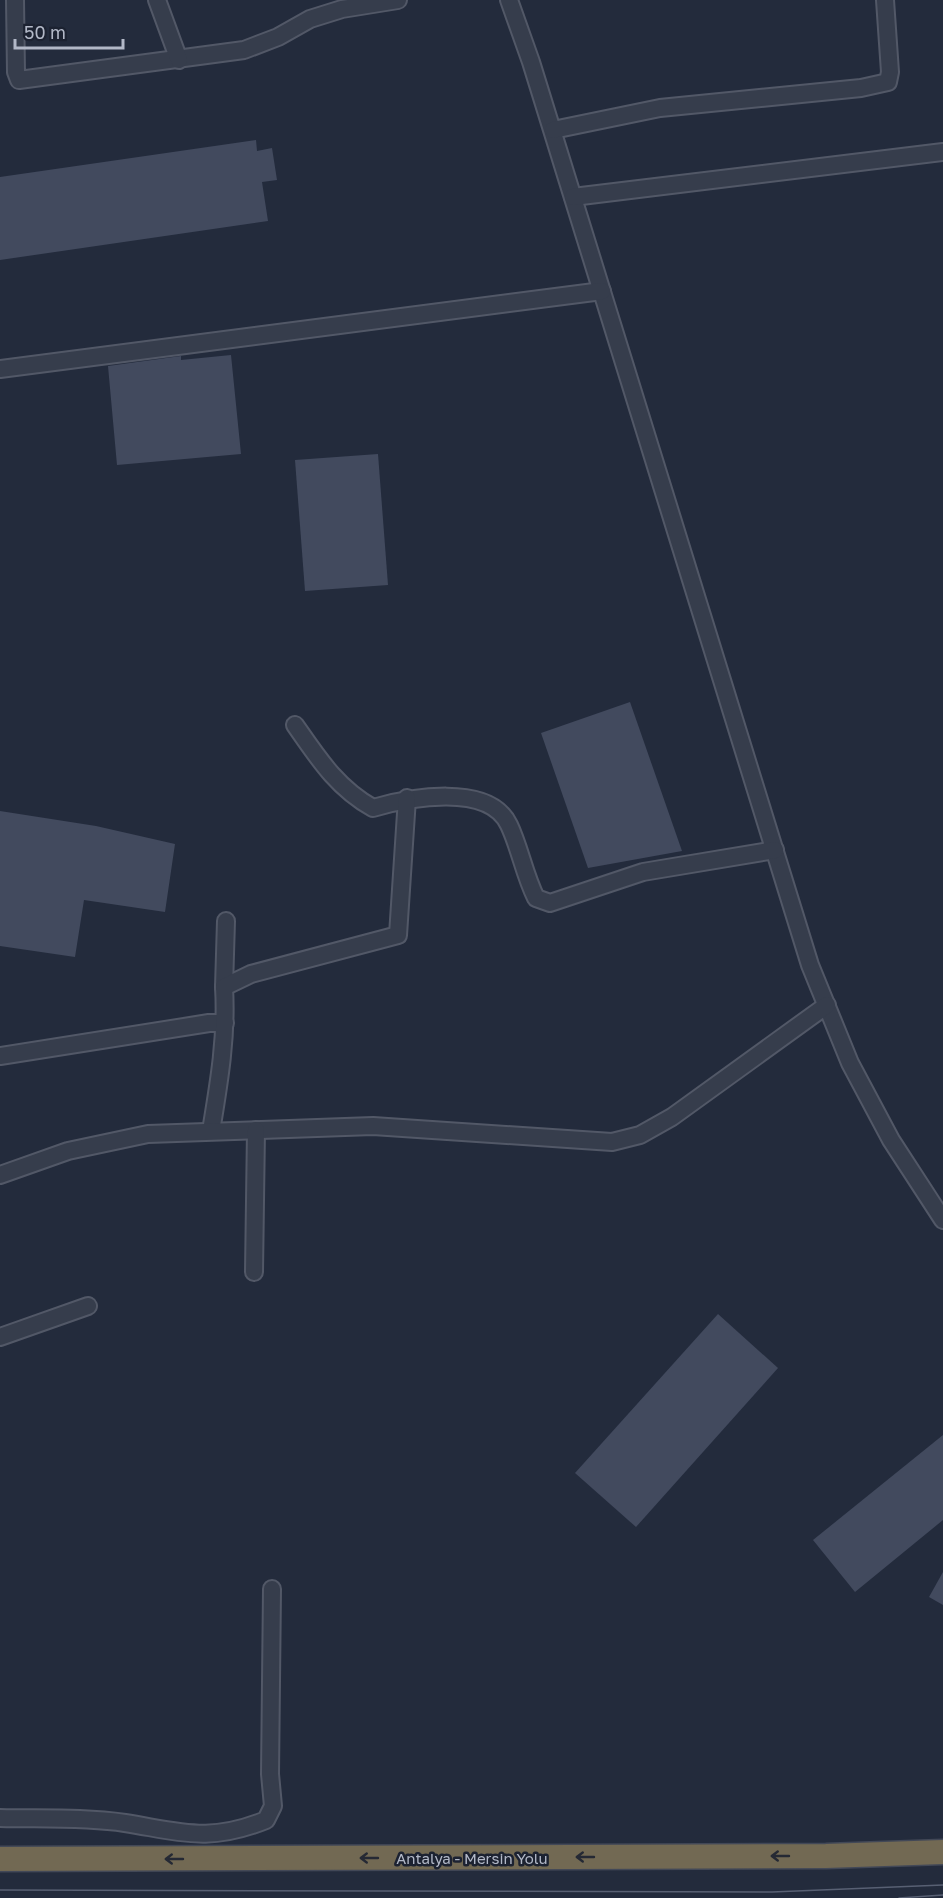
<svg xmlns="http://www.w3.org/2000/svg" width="943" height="1898" viewBox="0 0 943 1898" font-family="'Golos Text',sans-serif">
<rect width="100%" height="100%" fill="#232b3c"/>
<g fill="#424a5e">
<path d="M 256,140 L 257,151 L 272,148 L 277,180 L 262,182 L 268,221 L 0,260 L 0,177 Z"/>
<path d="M 231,355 L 241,454 L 117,465 L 108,366 L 181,356 L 181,360 Z"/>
<path d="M 378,454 L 388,585 L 305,591 L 295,460 Z"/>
<path d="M 630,702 L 682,851 L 588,868 L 541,733 Z"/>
<path d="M 0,811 L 96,826 L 175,844 L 165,912 L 84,900 L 75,957 L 0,946 Z"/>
<path d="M 718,1314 L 778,1368 L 636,1527 L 575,1473 Z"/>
<path d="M 943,1435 L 943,1520 L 855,1592 L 813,1540 Z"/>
<path d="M 943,1572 L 943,1605 L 929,1597 Z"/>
</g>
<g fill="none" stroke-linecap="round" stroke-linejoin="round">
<defs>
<g id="minor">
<path d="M 15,0 L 16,72 L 19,80 L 244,50 L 278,37 L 310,19 L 342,9 L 398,0"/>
<path d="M 157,0 L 179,60"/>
<path d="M 509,0 L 531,62 L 810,965 L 850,1063 L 891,1140 L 943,1220"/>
<path d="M 553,130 L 660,108 L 861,88 L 888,82 L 890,72 L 885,0"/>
<path d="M 573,197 L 943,152"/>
<path d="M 0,369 L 602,291"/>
<path d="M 295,725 C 318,758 337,788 373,808 C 408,798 489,782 509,825 C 520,848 524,874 536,898 L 550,903 L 643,872 L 775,850"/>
<path d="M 224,987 L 226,921"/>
<path d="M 0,1056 L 209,1023 L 225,1023"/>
<path d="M 211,1131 C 219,1083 227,1036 224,987 L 251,974 L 398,935 L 407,798"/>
<path d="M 0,1175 L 68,1151 L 148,1134 L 373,1126 L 612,1142 L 640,1135 L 672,1117 L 827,1005"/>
<path d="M 254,1272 L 256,1130"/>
<path d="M 0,1337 L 88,1306"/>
<path d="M 0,1818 C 41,1819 84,1817 125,1823 C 182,1832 209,1843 266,1820 L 273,1806 L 270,1774 L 272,1589"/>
</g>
<path id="highway" d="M 0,1859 L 826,1856 L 943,1852"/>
</defs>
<use href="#minor" stroke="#525867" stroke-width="20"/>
<use href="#highway" stroke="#424857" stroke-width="27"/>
<use href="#minor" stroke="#363d4c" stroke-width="16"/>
<use href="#highway" stroke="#726953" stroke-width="24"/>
<g stroke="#586073" stroke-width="1.5">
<path d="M 0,1890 L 772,1892 L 943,1885"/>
<path d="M 899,1898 L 943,1895"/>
</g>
</g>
<defs><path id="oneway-shaft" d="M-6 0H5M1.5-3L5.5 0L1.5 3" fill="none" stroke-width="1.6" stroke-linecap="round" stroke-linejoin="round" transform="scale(1.5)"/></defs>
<g stroke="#252934">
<use href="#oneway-shaft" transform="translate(780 1856) rotate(180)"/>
<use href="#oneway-shaft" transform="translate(585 1857) rotate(180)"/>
<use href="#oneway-shaft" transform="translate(369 1858) rotate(180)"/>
<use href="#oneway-shaft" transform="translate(174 1859) rotate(180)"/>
</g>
<g text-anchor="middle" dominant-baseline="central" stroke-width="5" stroke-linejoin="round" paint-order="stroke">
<g font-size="15" fill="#b2b8c7" stroke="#1c2231">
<text x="472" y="1858">Antalya - Mersin Yolu</text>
</g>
</g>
<path d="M15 39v9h108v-9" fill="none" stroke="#b2b8c7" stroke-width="3"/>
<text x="24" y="39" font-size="18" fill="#b2b8c7" stroke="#1c2231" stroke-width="4.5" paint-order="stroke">50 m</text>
</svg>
